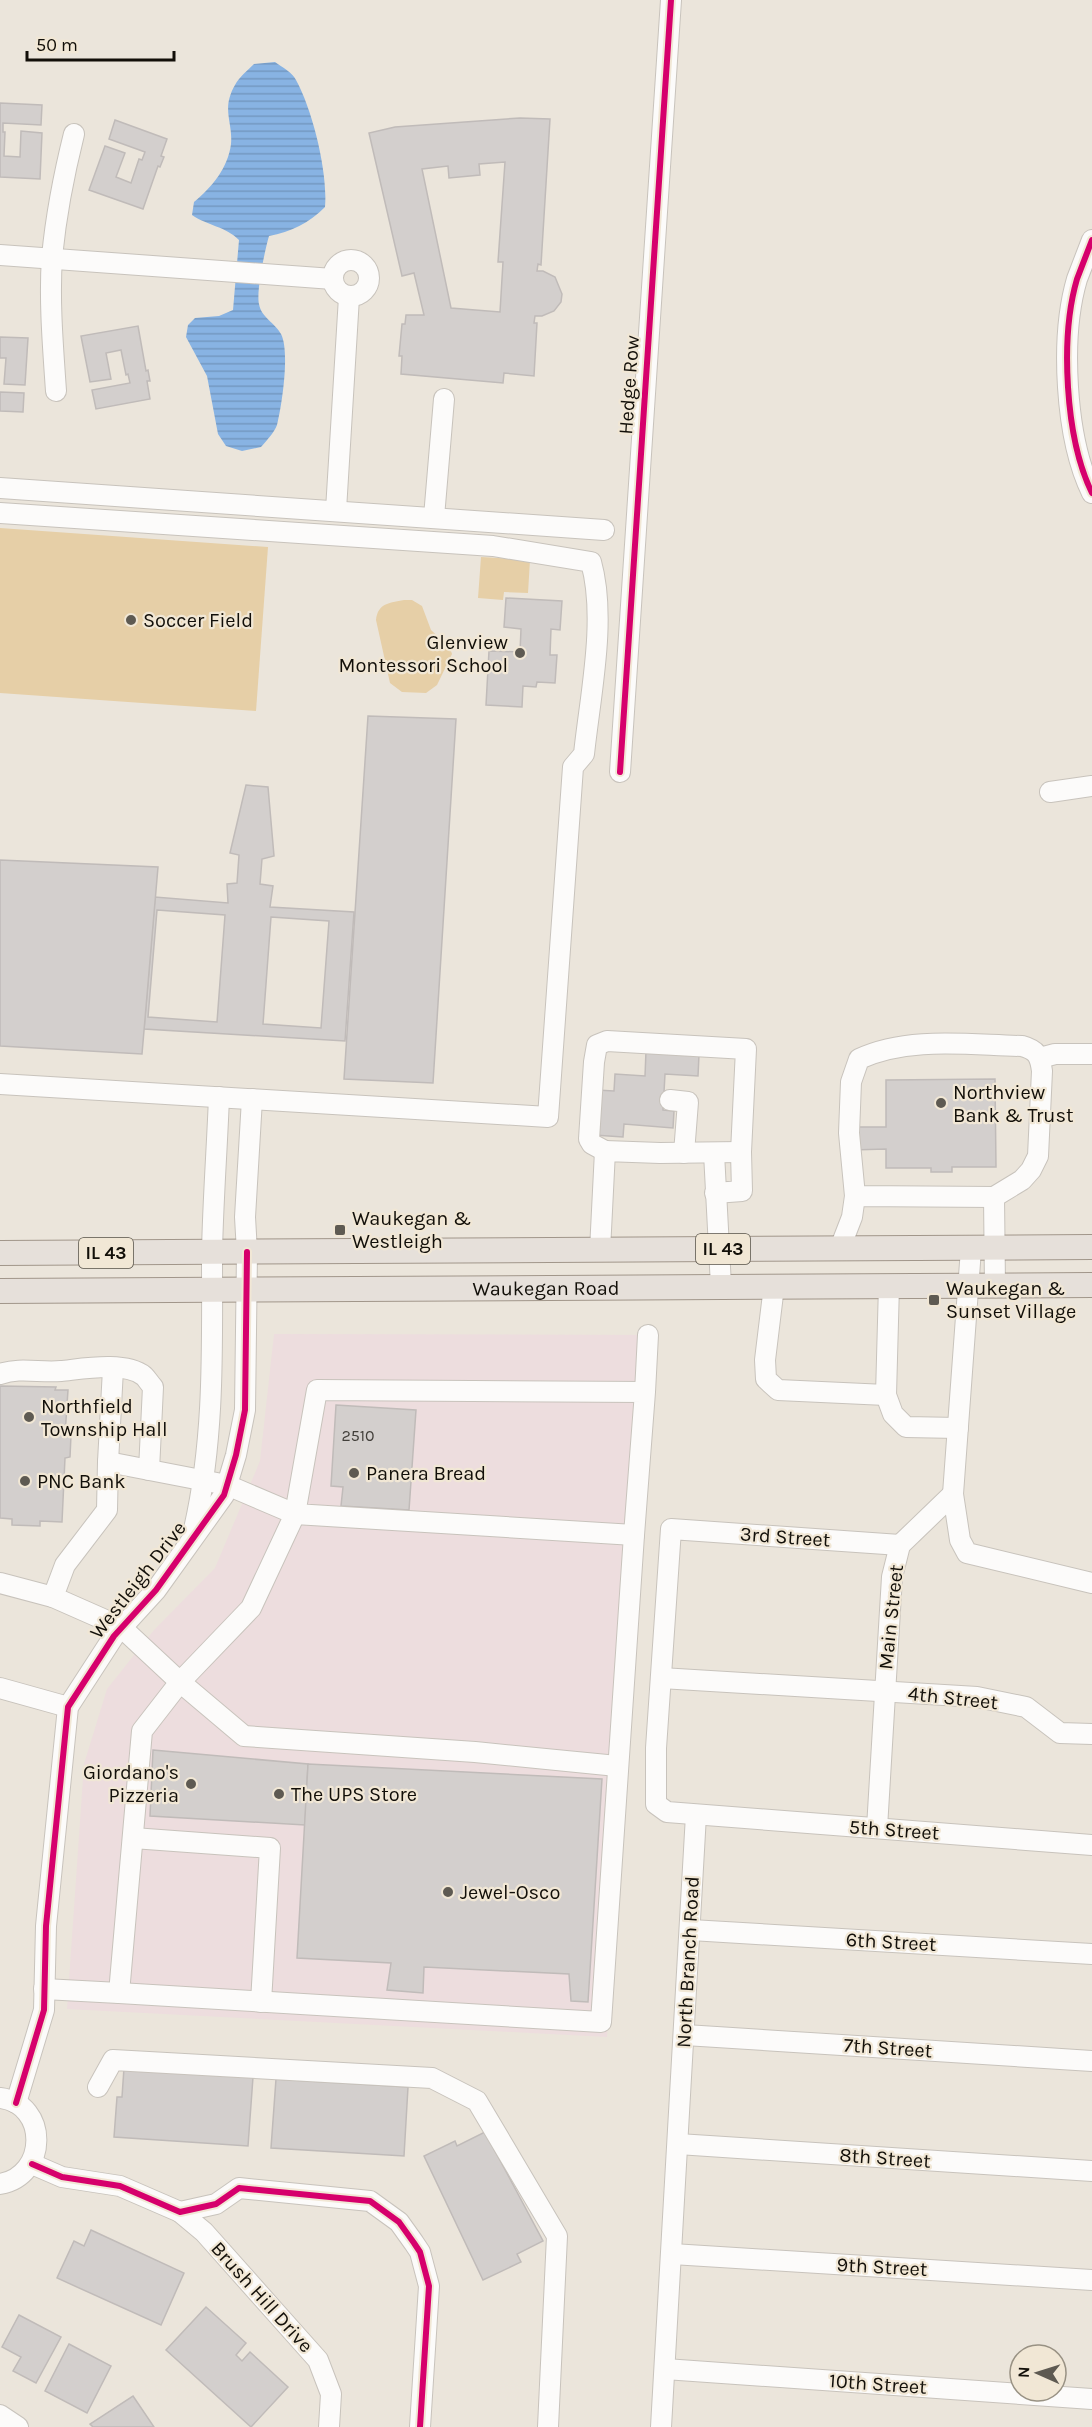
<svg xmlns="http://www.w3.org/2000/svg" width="1092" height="2427" viewBox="0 0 1092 2427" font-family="Karla,sans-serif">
<defs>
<pattern id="water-rules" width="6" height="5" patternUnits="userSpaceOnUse" patternTransform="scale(1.5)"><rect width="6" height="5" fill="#88b3e3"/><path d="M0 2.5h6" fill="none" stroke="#7499c1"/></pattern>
</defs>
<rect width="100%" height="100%" fill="#ebe5db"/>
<path fill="#edddde" d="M 274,1334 L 655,1335 L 607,2037 L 67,2009 L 84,1764 L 107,1689 L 154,1630 L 215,1568 L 260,1461 Z"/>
<g fill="#e6cfa7">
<path d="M 0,528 L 268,547 L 256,711 L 0,693 Z"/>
<path d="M 481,557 L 530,560 L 528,593 L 504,592 L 503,600 L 478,598 Z"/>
<path d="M 404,600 L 412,600 L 422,606 L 431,630 L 450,648 L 452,654 L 437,685 L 426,693 L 402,692 L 390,683 L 376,620 C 378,603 389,603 404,600 Z"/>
</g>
<path fill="url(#water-rules)" d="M 275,62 C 282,67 293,73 296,80 C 313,111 328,173 325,207 C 309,223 291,232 269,236 C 265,250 256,291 259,304 C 261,317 275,323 281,334 C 290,351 282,405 277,425 C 274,433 266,441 261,447 L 242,451 L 226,446 L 218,434 L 207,376 L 186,337 L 188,325 L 195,318 L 219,316 L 233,310 L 239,240 C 225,226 208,226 192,215 L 194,202 C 212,187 228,168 231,144 C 233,122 221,109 235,85 C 239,77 248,70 254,64 Z"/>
<g fill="#d3cfcd" stroke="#c0bbb9" stroke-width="1.5" fill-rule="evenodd">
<path d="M 0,103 L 42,105 L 41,125 L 3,123 L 3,132 L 5,132 L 4,156 L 20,157 L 21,131 L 42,133 L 40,179 L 0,177 Z"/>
<path d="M 520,118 L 550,119 L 541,265 L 538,264 L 537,271 L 543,271 L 555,277 L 562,294 L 561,302 L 554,311 L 542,316 L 535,316 L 534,323 L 537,323 L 534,376 L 504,373 L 503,383 L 401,374 L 402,356 L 399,356 L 402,324 L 405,324 L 406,315 L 424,315 L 414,273 L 402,276 L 369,133 L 395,127 ZM 505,162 L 498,262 L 503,262 L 500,312 L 451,308 L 422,169 L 448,166 L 449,178 L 480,175 L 479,164 Z"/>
<path d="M 115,120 L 167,139 L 161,156 L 164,157 L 160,167 L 158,166 L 143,209 L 89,190 L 105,146 L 125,153 L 116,177 L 131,183 L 139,159 L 142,160 L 145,152 L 109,139 Z"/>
<path d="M 138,326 L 146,371 L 148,370 L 150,381 L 147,381 L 150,399 L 96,409 L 92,390 L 130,383 L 128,374 L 126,375 L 121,350 L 106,353 L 111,379 L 90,382 L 81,336 Z"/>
<path d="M 0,337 L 28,338 L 25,385 L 4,384 L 6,358 L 0,358 Z"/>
<path d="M 0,392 L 24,393 L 23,412 L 0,411 Z"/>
<path d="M 506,598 L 562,601 L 560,630 L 551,629 L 550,655 L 557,655 L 555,683 L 537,682 L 536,687 L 523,686 L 522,707 L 486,705 L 489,651 L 520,652 L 521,629 L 504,627 Z"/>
<path d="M 368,716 L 456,719 L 433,1083 L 344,1079 Z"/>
<path d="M 246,785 L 268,787 L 274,856 L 262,859 L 260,884 L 273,886 L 270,907 L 354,912 L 345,1041 L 144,1029 L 155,897 L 228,903 L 227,884 L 237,883 L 239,855 L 230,853 ZM 157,910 L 225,915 L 217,1022 L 148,1017 ZM 271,917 L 329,921 L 321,1028 L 263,1024 Z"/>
<path d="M 0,860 L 158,867 L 142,1054 L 0,1046 Z"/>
<path d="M 646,1051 L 699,1055 L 698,1076 L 665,1074 L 663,1110 L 674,1111 L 673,1128 L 624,1124 L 623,1137 L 594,1135 L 597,1090 L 614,1091 L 615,1074 L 645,1076 Z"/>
<path d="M 995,1079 L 996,1167 L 952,1167 L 952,1172 L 931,1172 L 931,1168 L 886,1168 L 886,1149 L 852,1150 L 852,1127 L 886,1127 L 886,1080 Z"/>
<path d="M 0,1386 L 56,1387 L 55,1390 L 68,1390 L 65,1435 L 71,1435 L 70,1457 L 65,1458 L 62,1522 L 40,1521 L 40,1526 L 12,1525 L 12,1519 L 0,1518 Z"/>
<path d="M 336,1405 L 416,1410 L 409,1510 L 341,1506 L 343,1487 L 331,1486 Z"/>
<path d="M 153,1750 L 308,1764 L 305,1825 L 150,1816 Z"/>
<path d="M 308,1764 L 602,1779 L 588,2002 L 571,2001 L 569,1974 L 424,1967 L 423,1993 L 387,1990 L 391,1963 L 297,1958 Z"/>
<path d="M 124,2068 L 253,2077 L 248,2146 L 114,2137 L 117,2097 L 122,2097 Z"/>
<path d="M 276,2079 L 408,2087 L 404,2156 L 271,2148 Z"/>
<path d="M 485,2132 L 543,2241 L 517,2254 L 521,2262 L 483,2280 L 424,2156 L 455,2141 L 457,2146 Z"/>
<path d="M 91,2230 L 184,2273 L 161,2325 L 57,2278 L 74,2241 L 84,2246 Z"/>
<path d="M 206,2307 L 246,2343 L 236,2355 L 242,2361 L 250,2352 L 288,2387 L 251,2427 L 166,2350 Z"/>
<path d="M 19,2315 L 61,2337 L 36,2383 L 13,2371 L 21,2357 L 2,2347 Z"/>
<path d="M 69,2344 L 111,2366 L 87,2413 L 45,2391 Z"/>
<path d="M 133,2396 L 154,2427 L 93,2427 L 90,2424 Z"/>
</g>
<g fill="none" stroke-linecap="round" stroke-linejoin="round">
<defs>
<g id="minor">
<path d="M 1092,240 C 1087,253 1082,266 1077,279 C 1060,337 1065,438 1092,493"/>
<path d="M 0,255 L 333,279"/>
<circle cx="351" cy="278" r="18"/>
<path d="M 56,391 C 53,347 49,301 52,257 C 56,215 64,174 74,134"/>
<path d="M 0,488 L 604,530"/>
<path d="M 336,510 L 349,297"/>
<path d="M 0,513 L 493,546 L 591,562 C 607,619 590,696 584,754 L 573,767 L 548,1117 L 0,1084"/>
<path d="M 434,517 L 444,399"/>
<path d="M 620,772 L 671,0"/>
<path d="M 1050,792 L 1092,786"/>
<path d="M 1040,1058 L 1055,1054 L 1092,1054"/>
<path d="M 670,1100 L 688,1102 L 684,1153"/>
<path d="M 605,1151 L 592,1144 L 589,1139 L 594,1062 L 597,1045 L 607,1041 L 746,1049 L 741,1152 L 742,1191 L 715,1193"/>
<path d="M 714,1153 L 721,1286"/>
<path d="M 994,1197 L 995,1286"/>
<path d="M 840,1248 L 852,1217 L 855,1196 L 849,1133 L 851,1082 L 859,1059 C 908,1036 969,1045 1022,1046 C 1037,1050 1040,1056 1042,1071 L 1038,1156 L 1031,1170 L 1022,1180 L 994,1197 L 855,1196"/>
<path d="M 971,1249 L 953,1494 L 960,1540 L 967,1553 L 1092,1583"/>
<path d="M 600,1250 L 605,1151 L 660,1153 L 741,1152"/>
<path d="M 889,1285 L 886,1395 L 893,1414 L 906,1427 L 958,1428"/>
<path d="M 774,1286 L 765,1360 L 766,1379 L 778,1390 L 886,1395"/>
<path d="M 0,1374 C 20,1367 40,1373 61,1371 C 82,1369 125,1361 144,1376 C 147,1379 150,1384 153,1387 L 149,1470"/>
<path d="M 645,1392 L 634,1535 L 295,1514 L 317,1390 L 645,1392 L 648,1335"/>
<path d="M 108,1462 L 227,1485 L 295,1514 L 251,1608 L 180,1682 L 121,1627 L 53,1597 L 65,1565 L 107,1510 Z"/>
<path d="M 108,1462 L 113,1369"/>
<path d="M 194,1529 C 215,1437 212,1345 212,1252 C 213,1201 217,1149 219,1097"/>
<path d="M 900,1545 L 671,1529 L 656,1748 L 656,1804 L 667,1812 L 1092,1845"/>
<path d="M 0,1583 L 53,1597"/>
<path d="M 661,1678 L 977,1697 L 1026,1707 L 1060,1733 L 1092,1734"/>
<path d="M 0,1688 L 68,1707"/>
<path d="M 877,1828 L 892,1577 L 900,1545 L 953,1494"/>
<path d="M 133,1838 L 270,1848 L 261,2002"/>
<path d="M 691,1930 L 1092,1954"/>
<path d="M 44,1989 L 119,1993 L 142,1731 L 180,1682 L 244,1736 L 475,1752 L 617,1766"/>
<path d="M 119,1993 L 601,2022 L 634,1535"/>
<path d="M 685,2035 L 1092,2061"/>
<path d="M 98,2087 L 113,2060 L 432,2078 L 477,2101 L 557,2236 L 548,2427"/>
<path d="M 0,2098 C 49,2104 48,2176 0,2184"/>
<path d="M 16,2103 L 44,2010 L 46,1926 L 68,1707 L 114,1636 L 156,1590 L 224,1495 L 236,1455 L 245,1410 L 247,1252 L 245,1217 L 252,1099"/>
<path d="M 678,2144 L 1092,2171"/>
<path d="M 32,2164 L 62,2177 L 120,2186 L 180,2212 L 216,2204 L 239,2188 L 370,2201 L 399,2222 L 414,2243 L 420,2252 L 429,2286 L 420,2427"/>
<path d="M 180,2212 L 204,2232 L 318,2360 L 331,2394 L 329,2427"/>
<path d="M 672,2254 L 1092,2280"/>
<path d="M 665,2369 L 1092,2399"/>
<path d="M 0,2415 L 18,2427"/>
<path d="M 661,2427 L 696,1815"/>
</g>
<g id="major">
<path d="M 0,1253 L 1092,1247"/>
<path id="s1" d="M 0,1291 L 1092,1285"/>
</g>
</defs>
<use href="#minor" stroke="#c8c3bc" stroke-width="22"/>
<use href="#major" stroke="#a1968a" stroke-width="26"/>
<use href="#minor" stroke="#fcfbfa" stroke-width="20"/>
<use href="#major" stroke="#e6e0da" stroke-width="24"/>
<defs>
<g id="cycleway">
<path d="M 1092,240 C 1087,253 1082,266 1077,279 C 1060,337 1065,438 1092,493"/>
<path d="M 620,772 L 671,0"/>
<path d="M 16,2103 L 44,2010 L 46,1926 L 68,1707 L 114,1636 L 156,1590 L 224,1495 L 236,1455 L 245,1410 L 247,1252"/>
<path d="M 32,2164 L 62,2177 L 120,2186 L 180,2212 L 216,2204 L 239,2188 L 370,2201 L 399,2222 L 414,2243 L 420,2252 L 429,2286 L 420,2427"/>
</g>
</defs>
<use href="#cycleway" stroke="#f1e7d5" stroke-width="10"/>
<use href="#cycleway" stroke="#d6006c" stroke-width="6"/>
</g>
<g fill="#5e5a52" stroke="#f1e7d5" stroke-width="2">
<circle cx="131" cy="620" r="6"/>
<circle cx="520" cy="653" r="6"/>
<circle cx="941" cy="1103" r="6"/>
<rect x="334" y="1224" width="12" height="12" rx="3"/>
<rect x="928" y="1294" width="12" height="12" rx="3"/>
<circle cx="29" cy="1417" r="6"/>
<circle cx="354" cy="1473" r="6"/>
<circle cx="25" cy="1481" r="6"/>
<circle cx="191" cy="1784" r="6"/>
<circle cx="279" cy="1794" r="6"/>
<circle cx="448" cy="1892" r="6"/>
</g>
<g text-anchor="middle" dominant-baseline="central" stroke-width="4.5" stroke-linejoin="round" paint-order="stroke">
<g font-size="16" fill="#423f3a">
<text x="358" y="1435">2510</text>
</g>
<g fill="#f1e7d5" stroke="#555046" stroke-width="1.5">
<rect x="696" y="1234" width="54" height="30" rx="4.5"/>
<rect x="79" y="1238" width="54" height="30" rx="4.5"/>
</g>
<g font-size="18" font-weight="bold" fill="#120f09">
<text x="723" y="1249">IL 43</text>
<text x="106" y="1253">IL 43</text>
</g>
<g font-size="20" fill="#120f09" stroke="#f1e7d5">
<text transform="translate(629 385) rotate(-86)">Hedge Row</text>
<text stroke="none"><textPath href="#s1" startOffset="546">Waukegan Road</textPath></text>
<text transform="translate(785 1537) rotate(4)">3rd Street</text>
<text transform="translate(138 1580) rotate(-52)">Westleigh Drive</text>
<text transform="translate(891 1617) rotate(-84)">Main Street</text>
<text transform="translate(953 1698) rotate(6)">4th Street</text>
<text transform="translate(894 1830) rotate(4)">5th Street</text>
<text transform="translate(891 1942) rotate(3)">6th Street</text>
<text transform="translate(688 1962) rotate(-87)">North Branch Road</text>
<text transform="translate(888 2048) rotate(4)">7th Street</text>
<text transform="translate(885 2158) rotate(4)">8th Street</text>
<text transform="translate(882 2267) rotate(3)">9th Street</text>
<text transform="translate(262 2297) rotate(48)">Brush Hill Drive</text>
<text transform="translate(878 2384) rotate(4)">10th Street</text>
</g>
<g font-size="20" fill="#120f09" stroke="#f1e7d5" text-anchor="start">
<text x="143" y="620">Soccer Field</text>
<text x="508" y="642" text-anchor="end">Glenview<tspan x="508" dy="23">Montessori School</tspan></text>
<text x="953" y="1092">Northview<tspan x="953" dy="23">Bank &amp; Trust</tspan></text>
<text x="352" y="1218">Waukegan &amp;<tspan x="352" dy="23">Westleigh</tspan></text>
<text x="946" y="1288">Waukegan &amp;<tspan x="946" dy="23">Sunset Village</tspan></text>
<text x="41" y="1406">Northfield<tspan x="41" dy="23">Township Hall</tspan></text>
<text x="366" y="1473">Panera Bread</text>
<text x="37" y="1481">PNC Bank</text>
<text x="179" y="1772" text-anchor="end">Giordano's<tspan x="179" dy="23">Pizzeria</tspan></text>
<text x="291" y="1794">The UPS Store</text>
<text x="460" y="1892">Jewel-Osco</text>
</g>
</g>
<g transform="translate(1038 2373) rotate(273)"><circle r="28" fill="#f1e7d5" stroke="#989183" stroke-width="1.5"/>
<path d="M0-4.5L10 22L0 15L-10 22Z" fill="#5e5a52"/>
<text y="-9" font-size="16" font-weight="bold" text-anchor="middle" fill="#120f09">N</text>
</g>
<path d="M27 51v9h147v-9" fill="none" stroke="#120f09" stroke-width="3"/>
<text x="36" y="51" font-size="18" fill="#120f09" stroke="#f1e7d5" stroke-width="4.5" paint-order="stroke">50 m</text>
</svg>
